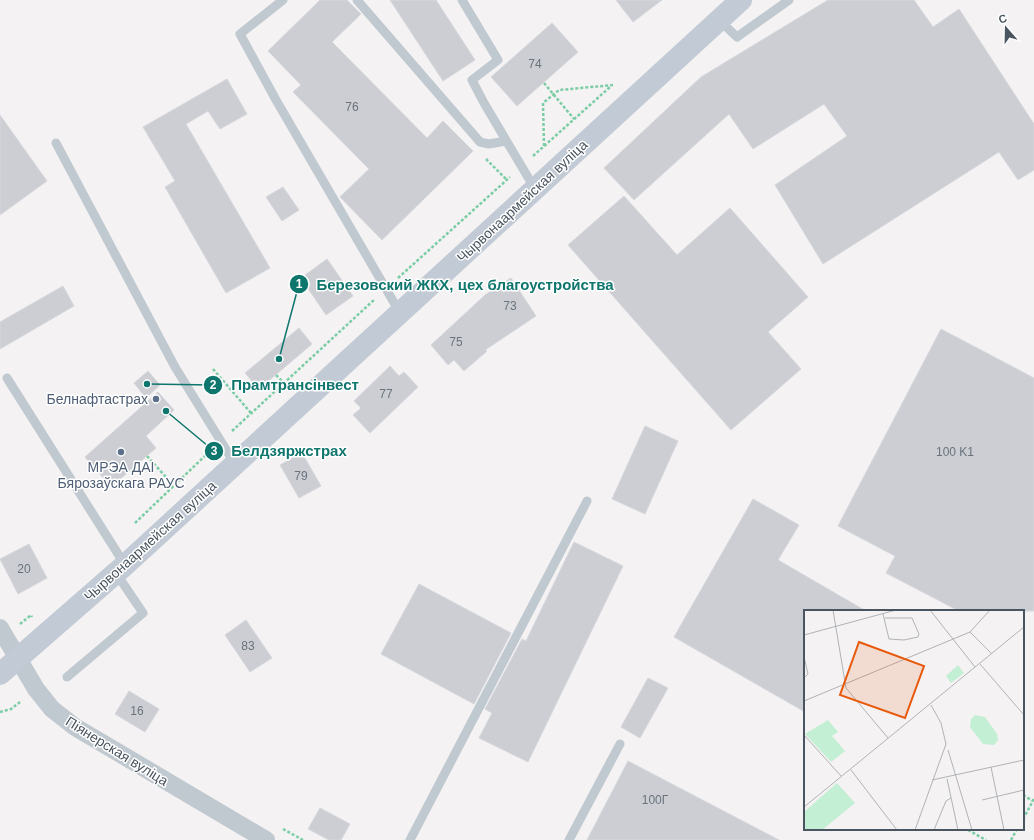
<svg xmlns="http://www.w3.org/2000/svg" width="1034" height="840" viewBox="0 0 1034 840" font-family="Arial,sans-serif">
<rect width="100%" height="100%" fill="#f4f2f2"/>
<g fill="#ccced4" stroke="#d6d8dd">
<path d="M 320,0 L 347,0 L 361,14 L 332,42 L 427,138 L 443,121 L 473,151 L 382,240 L 340,197 L 369,169 L 293,92 L 301,85 L 268,51 Z"/>
<path d="M 390,0 L 436,0 L 475,60 L 443,81 Z"/>
<path d="M 616,0 L 662,0 L 633,22 Z"/>
<path d="M 828,0 L 914,0 L 933,27 L 959,9 L 1034,124 L 1034,170 L 1018,180 L 999,152 L 823,264 L 775,185 L 847,136 L 824,104 L 753,149 L 729,114 L 634,200 L 604,168 L 701,77 Z"/>
<path d="M 552,23 L 578,52 L 517,106 L 491,77 Z"/>
<path d="M 227,79 L 247,114 L 220,129 L 208,111 L 186,124 L 270,268 L 226,293 L 165,187 L 175,181 L 143,127 Z"/>
<path d="M 0,115 L 47,181 L 0,215 Z"/>
<path d="M 283,187 L 299,210 L 282,221 L 266,197 Z"/>
<path d="M 624,196 L 677,255 L 730,208 L 808,297 L 768,332 L 801,369 L 731,430 L 568,245 Z"/>
<path d="M 327,259 L 353,296 L 326,315 L 301,278 Z"/>
<path d="M 511,278 L 536,316 L 485,350 L 487,351 L 464,371 L 454,360 L 448,365 L 431,345 L 485,295 Z"/>
<path d="M 63,286 L 74,306 L 0,349 L 0,322 Z"/>
<path d="M 299,328 L 312,344 L 259,389 L 245,373 Z"/>
<path d="M 941,329 L 1034,378 L 1034,611 L 959,611 L 886,573 L 895,556 L 838,526 Z"/>
<path d="M 390,366 L 399,376 L 404,372 L 418,387 L 370,433 L 353,415 L 361,408 L 354,401 Z"/>
<path d="M 148,371 L 160,385 L 146,398 L 134,383 Z"/>
<path d="M 158,392 L 174,410 L 146,436 L 156,448 L 111,487 L 85,457 Z"/>
<path d="M 645,426 L 678,441 L 645,514 L 612,499 Z"/>
<path d="M 302,453 L 321,486 L 299,498 L 280,465 Z"/>
<path d="M 753,499 L 799,525 L 778,560 L 866,611 L 805,611 L 805,712 L 674,637 Z"/>
<path d="M 574,542 L 623,566 L 528,762 L 479,738 L 492,713 L 485,709 L 522,639 L 526,641 Z"/>
<path d="M 29,544 L 47,578 L 18,594 L 0,559 Z"/>
<path d="M 419,584 L 511,633 L 474,704 L 381,654 Z"/>
<path d="M 246,620 L 272,658 L 250,672 L 225,635 Z"/>
<path d="M 648,678 L 668,688 L 640,738 L 621,727 Z"/>
<path d="M 129,691 L 159,709 L 145,732 L 115,714 Z"/>
<path d="M 628,761 L 779,840 L 587,840 Z"/>
<path d="M 320,808 L 350,824 L 341,840 L 329,840 L 308,829 Z"/>
</g>
<g fill="none" stroke-linecap="round" stroke-linejoin="round">
<g stroke="#7bcda6" stroke-width="2.5" stroke-dasharray="3 2" stroke-linecap="butt">
<path d="M 544,83 L 574,119"/>
<path d="M 544,146 L 543,103 L 559,90 L 613,85"/>
<path d="M 533,156 L 610,87"/>
<path d="M 486,159 L 507,180"/>
<path d="M 398,278 L 510,177"/>
<path d="M 213,369 L 251,413"/>
<path d="M 276,375 L 284,383"/>
<path d="M 232,431 L 375,299"/>
<path d="M 147,456 L 174,486"/>
<path d="M 135,523 L 209,452"/>
<path d="M 20,624 L 31,615 L 32,617"/>
<path d="M 0,712 L 11,709 L 20,702"/>
<path d="M 1023,795 L 1033,801"/>
<path d="M 1023,819 L 1034,799"/>
<path d="M 283,829 L 303,840"/>
<path d="M 968,830 L 986,840"/>
<path d="M 1011,840 L 1017,829"/>
</g>
<g stroke="#c0c9d0" stroke-width="9">
<path d="M 283,0 L 240,34 L 276,100 L 400,313"/>
<path d="M 357,0 L 480,142 L 489,144 L 506,141"/>
<path d="M 462,0 L 498,60 L 472,80 L 484,103 L 535,189"/>
<path d="M 719,20 L 737,37 L 789,0"/>
<path d="M 56,143 L 175,367 L 235,464"/>
<path d="M 7,378 L 125,565"/>
<path d="M 67,677 L 143,613 L 116,573"/>
<path d="M 410,840 L 587,501"/>
<path d="M 569,840 L 620,744"/>
</g>
<path stroke="#c0c9d0" stroke-width="18" d="M 0,628 L 36,689 L 52,709 L 75,727 L 266,840"/>
<path stroke="#c1cad5" stroke-width="22" d="M 0,674 L 125,565 L 741,0"/>
</g>
<g fill="#5c6f8a" stroke="#fff" stroke-width="1.5">
<circle cx="156" cy="399" r="4"/>
<circle cx="121" cy="452" r="4"/>
</g>
<g text-anchor="middle" dominant-baseline="central" stroke-width="3" stroke-linejoin="round" paint-order="stroke">
<g font-size="12" fill="#6a737c">
<text x="535" y="64">74</text>
<text x="352" y="107">76</text>
<text x="510" y="306">73</text>
<text x="456" y="342">75</text>
<text x="386" y="394">77</text>
<text x="955" y="452">100 K1</text>
<text x="301" y="476">79</text>
<text x="24" y="569">20</text>
<text x="248" y="646">83</text>
<text x="137" y="711">16</text>
<text x="655" y="800">100Г</text>
</g>
<g font-size="14" fill="#4a555f" stroke="#fff">
<text transform="translate(522 201) rotate(-43)">Чырвонаармейская вуліца</text>
<text transform="translate(150 541) rotate(-42)">Чырвонаармейская вуліца</text>
<text transform="translate(117 751) rotate(32)">Піянерская вуліца</text>
</g>
<g font-size="14" fill="#4e5e75" stroke="#fff" text-anchor="end">
<text x="148" y="399">Белнафтастрах</text>
<text x="121" y="467" text-anchor="middle">МРЭА ДАІ<tspan x="121" dy="16">Бярозаўскага РАУС</tspan></text>
</g>
</g>
<g transform="translate(804 610)">
<rect width="220" height="220" fill="#f4f2f2"/>
<path d="M 154,55 L 160,63 L 147,73 L 142,66 ZM 171,105 L 181,107 L 193,124 L 194,130 L 190,135 L 179,134 L 166,117 L 167,109 ZM 24,110 L 34,122 L 28,126 L 41,141 L 27,152 L 1,124 ZM 33,173 L 51,193 L 18,220 L 0,220 L 0,202 Z" fill="#c3efd5"/>
<path fill="none" stroke="#b0b3b7" stroke-width="1" d="M 29,0 L 42,78 L 84,128M 126,0 L 171,57M 79,4 L 85,29 L 100,30 L 114,27 L 115,24 L 108,8 L 81,8M 166,22 L 187,43M 0,25 L 92,0M 0,47 L 4,64 L 0,68M 176,54 L 220,105M 0,91 L 166,22 L 186,0M 0,125 L 37,166M 144,140 L 168,220M 187,157 L 200,220M 47,160 L 93,220M 143,169 L 154,220M 128,170 L 220,150M 178,190 L 220,180M 0,197 L 220,17M 111,220 L 142,134 L 137,113 L 127,95M 130,220 L 142,191 L 147,188"/>
<path fill="#e8590c" fill-opacity="0.15" stroke="#e8590c" stroke-width="2" d="M 55,32 L 120,56 L 101,108 L 36,85 Z"/>
<rect width="220" height="220" fill="none" stroke="#4a555f" stroke-width="2"/>
</g>
<path fill="none" stroke="#0f766e" stroke-width="1.5" d="M279 359L299 284M147 384L213 385M166 411L214 451"/>
<g fill="#0f766e" stroke="#fff" stroke-width="1.5">
<circle cx="279" cy="359" r="4"/>
<circle cx="147" cy="384" r="4"/>
<circle cx="166" cy="411" r="4"/>
<circle cx="299" cy="284" r="10"/>
<circle cx="213" cy="385" r="10"/>
<circle cx="214" cy="451" r="10"/>
</g>
<g font-size="12" text-anchor="middle" font-weight="bold" fill="#fff">
<text x="299" y="288">1</text>
<text x="213" y="389">2</text>
<text x="214" y="455">3</text>
</g>
<g font-size="15" text-anchor="middle" font-weight="bold" fill="#0f766e" stroke="#fff" stroke-width="3" stroke-linejoin="round" paint-order="stroke">
<text x="465" y="290">Березовский ЖКХ, цех благоустройства</text>
<text x="295" y="390">Прамтрансінвест</text>
<text x="289" y="456">Белдзяржстрах</text>
</g>
<g transform="translate(1006 28) rotate(340)" stroke="#ffffff" stroke-width="3" paint-order="stroke">
<path d="M0-3L7 15L0 10L-7 15Z" fill="#4a555f"/>
<text y="-6" font-size="11" font-weight="bold" text-anchor="middle" fill="#4a555f">С</text>
</g>
</svg>
